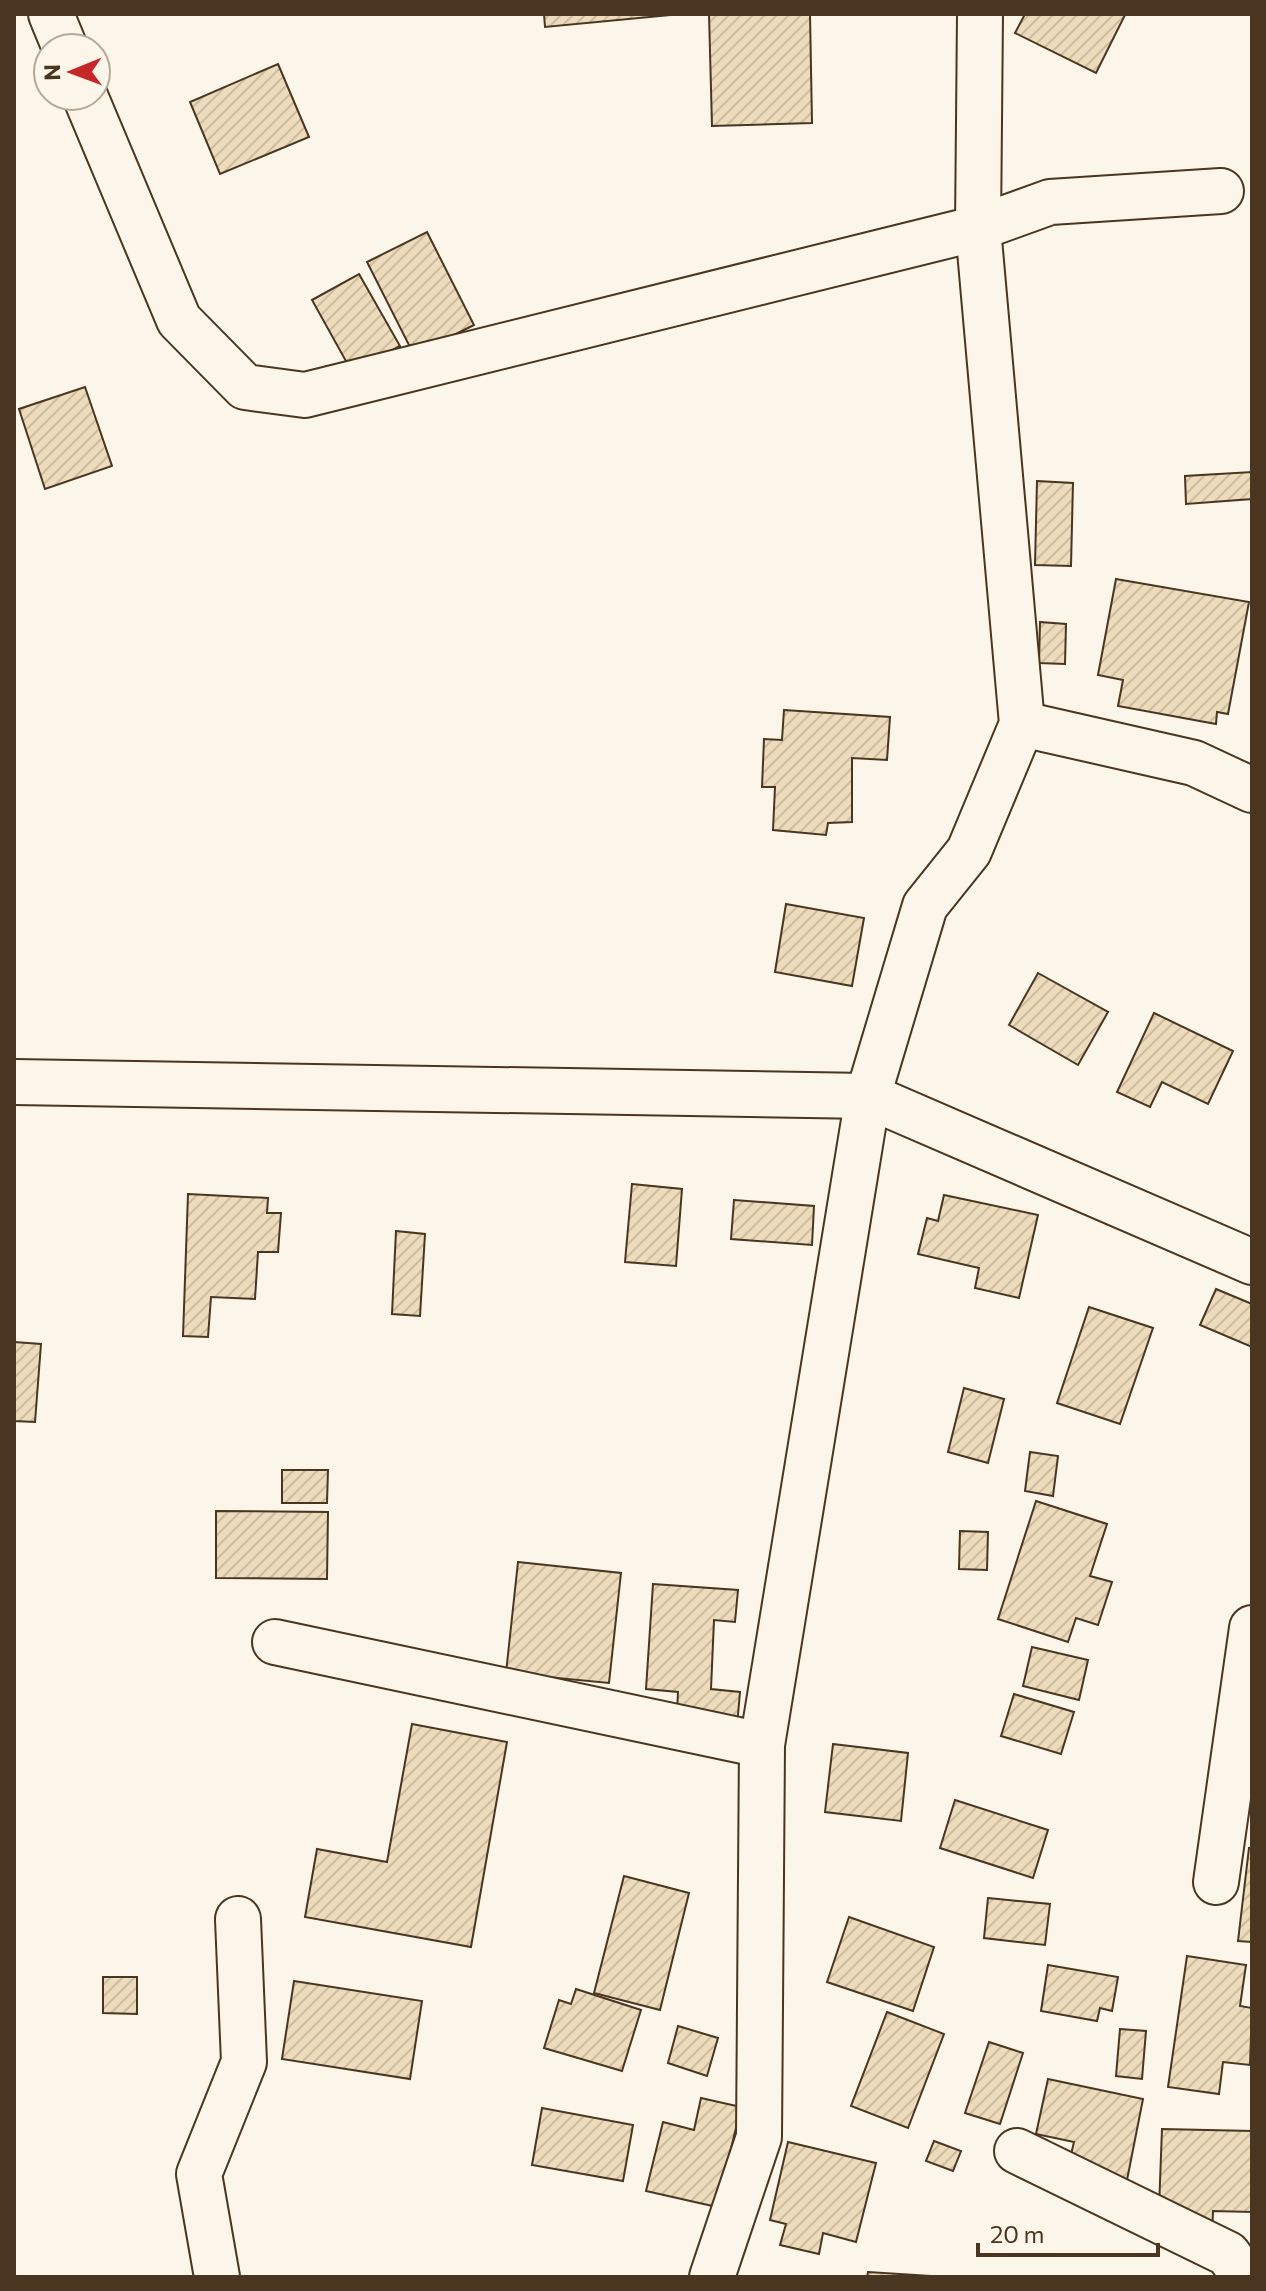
<svg xmlns="http://www.w3.org/2000/svg" width="1266" height="2291" viewBox="0 0 1266 2291" font-family="Commissioner,sans-serif">
<defs>
<pattern id="building-hatch" width="6" height="6" patternUnits="userSpaceOnUse" patternTransform="scale(2)"><rect width="6" height="6" fill="#ecdcbc"/><path d="M-1 1l2-2M0 6l6-6M5 7l2-2" fill="none" stroke="#ccbda1"/></pattern>
</defs>
<rect width="100%" height="100%" fill="#fbf6e9"/>
<g fill="url(#building-hatch)" stroke="#4a3520" stroke-width="2">
<path d="M 544,14 L 681,14 L 545,27 Z"/>
<path d="M 709,14 L 810,14 L 812,123 L 712,126 Z"/>
<path d="M 1025,14 L 1124,14 L 1125,15 L 1096,73 L 1015,33 Z"/>
<path d="M 278,64 L 309,137 L 220,174 L 190,102 Z"/>
<path d="M 427,232 L 474,325 L 414,355 L 367,262 Z"/>
<path d="M 359,274 L 400,346 L 352,372 L 312,300 Z"/>
<path d="M 85,387 L 112,466 L 45,489 L 19,409 Z"/>
<path d="M 1252,472 L 1252,499 L 1186,504 L 1185,476 Z"/>
<path d="M 1037,481 L 1073,483 L 1071,566 L 1035,565 Z"/>
<path d="M 1116,579 L 1249,602 L 1228,714 L 1217,712 L 1216,724 L 1118,706 L 1123,680 L 1098,675 Z"/>
<path d="M 1040,622 L 1066,624 L 1065,664 L 1039,663 Z"/>
<path d="M 784,710 L 890,717 L 887,760 L 852,758 L 852,822 L 828,823 L 826,835 L 773,830 L 775,787 L 762,787 L 764,739 L 782,740 Z"/>
<path d="M 786,904 L 864,918 L 852,986 L 775,972 Z"/>
<path d="M 1038,973 L 1108,1012 L 1078,1065 L 1009,1025 Z"/>
<path d="M 1154,1013 L 1233,1051 L 1208,1104 L 1162,1082 L 1150,1107 L 1117,1092 Z"/>
<path d="M 632,1184 L 682,1189 L 676,1266 L 625,1262 Z"/>
<path d="M 188,1194 L 268,1198 L 267,1213 L 281,1213 L 278,1252 L 258,1252 L 255,1299 L 211,1297 L 208,1337 L 183,1336 Z"/>
<path d="M 944,1195 L 1038,1215 L 1019,1298 L 975,1288 L 979,1268 L 918,1254 L 927,1218 L 938,1221 Z"/>
<path d="M 734,1200 L 814,1206 L 812,1245 L 731,1239 Z"/>
<path d="M 396,1231 L 425,1234 L 420,1316 L 392,1314 Z"/>
<path d="M 1216,1289 L 1252,1304 L 1252,1347 L 1200,1325 Z"/>
<path d="M 1089,1307 L 1153,1328 L 1120,1424 L 1057,1403 Z"/>
<path d="M 14,1342 L 41,1344 L 35,1422 L 14,1421 Z"/>
<path d="M 964,1388 L 1004,1399 L 988,1463 L 948,1452 Z"/>
<path d="M 1030,1452 L 1058,1456 L 1053,1496 L 1025,1491 Z"/>
<path d="M 282,1470 L 328,1470 L 327,1503 L 282,1503 Z"/>
<path d="M 1036,1501 L 1107,1524 L 1090,1576 L 1112,1582 L 1098,1625 L 1076,1618 L 1068,1642 L 998,1619 Z"/>
<path d="M 216,1511 L 328,1512 L 327,1579 L 216,1578 Z"/>
<path d="M 960,1531 L 988,1532 L 987,1570 L 959,1569 Z"/>
<path d="M 518,1562 L 621,1573 L 609,1683 L 506,1673 Z"/>
<path d="M 653,1584 L 738,1590 L 735,1622 L 714,1620 L 711,1689 L 740,1692 L 736,1737 L 676,1733 L 678,1692 L 646,1689 Z"/>
<path d="M 1032,1647 L 1088,1660 L 1079,1700 L 1023,1686 Z"/>
<path d="M 1014,1694 L 1074,1712 L 1061,1754 L 1001,1736 Z"/>
<path d="M 412,1724 L 507,1742 L 471,1947 L 305,1917 L 317,1849 L 387,1862 Z"/>
<path d="M 833,1744 L 908,1753 L 901,1821 L 825,1812 Z"/>
<path d="M 955,1800 L 1048,1830 L 1033,1878 L 940,1848 Z"/>
<path d="M 1249,1848 L 1252,1848 L 1252,1942 L 1238,1941 Z"/>
<path d="M 624,1876 L 689,1893 L 660,2010 L 594,1993 Z"/>
<path d="M 988,1898 L 1050,1904 L 1045,1945 L 984,1938 Z"/>
<path d="M 849,1917 L 934,1947 L 913,2011 L 827,1982 Z"/>
<path d="M 1187,1956 L 1246,1965 L 1240,2006 L 1252,2008 L 1250,2065 L 1223,2062 L 1219,2094 L 1168,2087 Z"/>
<path d="M 1048,1965 L 1118,1977 L 1112,2011 L 1100,2008 L 1097,2021 L 1041,2011 Z"/>
<path d="M 103,1977 L 137,1977 L 137,2014 L 103,2013 Z"/>
<path d="M 294,1981 L 422,2001 L 410,2079 L 282,2059 Z"/>
<path d="M 576,1989 L 641,2010 L 622,2071 L 544,2048 L 559,2000 L 571,2004 Z"/>
<path d="M 887,2012 L 944,2034 L 908,2128 L 851,2106 Z"/>
<path d="M 678,2026 L 718,2038 L 707,2076 L 668,2063 Z"/>
<path d="M 1120,2029 L 1146,2031 L 1142,2079 L 1116,2076 Z"/>
<path d="M 989,2042 L 1023,2053 L 1000,2124 L 965,2113 Z"/>
<path d="M 1048,2079 L 1143,2099 L 1127,2180 L 1068,2167 L 1074,2142 L 1036,2134 Z"/>
<path d="M 701,2098 L 741,2107 L 717,2207 L 646,2191 L 663,2122 L 694,2130 Z"/>
<path d="M 542,2108 L 633,2125 L 623,2181 L 532,2165 Z"/>
<path d="M 1162,2129 L 1252,2131 L 1252,2212 L 1213,2211 L 1212,2237 L 1158,2235 Z"/>
<path d="M 934,2141 L 961,2151 L 953,2171 L 926,2161 Z"/>
<path d="M 788,2142 L 876,2163 L 856,2242 L 823,2233 L 819,2254 L 780,2245 L 786,2224 L 770,2220 Z"/>
<path d="M 868,2272 L 931,2276 L 867,2277 Z"/>
</g>
<g fill="none" stroke-linecap="round" stroke-linejoin="round">
<defs>
<g id="minor">
<path d="M 51,14 L 65,48"/>
<path d="M 85,96 L 179,320 L 245,387 L 305,395 L 978,228 L 1050,202 L 1221,191"/>
<path d="M 1022,724 L 1194,763 L 1252,790"/>
<path d="M 14,1082 L 868,1096 L 1252,1262"/>
<path d="M 275,1642 L 762,1745"/>
<path d="M 1216,1882 L 1252,1628"/>
<path d="M 1017,2151 L 1228,2254 L 1244,2277"/>
<path d="M 217,2277 L 199,2174 L 244,2062 L 238,1919"/>
<path d="M 712,2277 L 759,2137 L 762,1745 L 868,1096 L 925,906 L 969,851 L 1022,724 L 978,228 L 980,14"/>
</g>
</defs>
<use href="#minor" stroke="#4a3520" stroke-width="48"/>
<use href="#minor" stroke="#fbf6e9" stroke-width="44"/>
</g>
<rect width="1266" height="2291" fill="none" stroke="#4a3520" stroke-width="32"/>
<g transform="translate(72 72) rotate(269)"><circle r="38" fill="#fbf6e9" stroke="#b4a999" stroke-width="2"/>
<path d="M0-6L14 30L0 20L-14 30Z" fill="#c62828"/>
<text y="-12" font-size="22" font-weight="bold" text-anchor="middle" fill="#4a3520">N</text>
</g>
<path d="M978 2243v12h180v-12" fill="none" stroke="#4a3520" stroke-width="4"/>
<text x="990" y="2243" font-size="24" fill="#4a3520" stroke="#fbf6e9" stroke-width="6" paint-order="stroke">20 m</text>
</svg>
